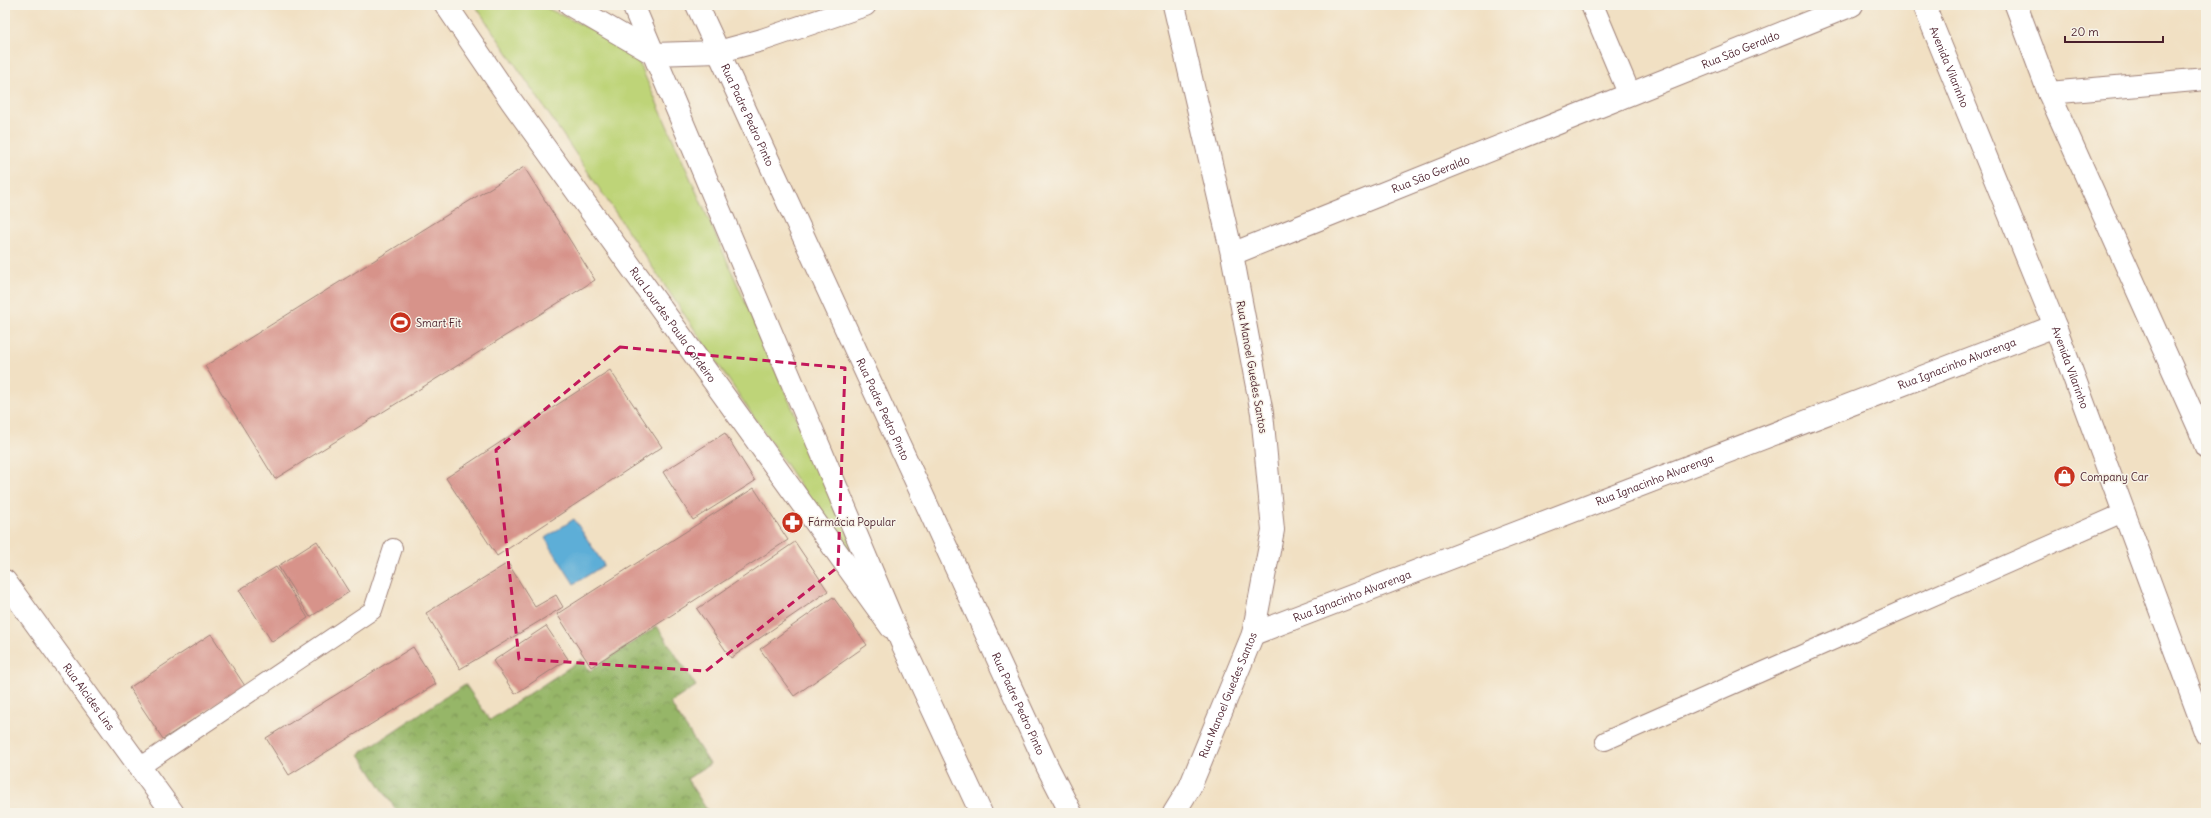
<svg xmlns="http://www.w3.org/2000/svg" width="2211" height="818" viewBox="0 0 2211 818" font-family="Delius,sans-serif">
<defs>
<pattern id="forest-crowns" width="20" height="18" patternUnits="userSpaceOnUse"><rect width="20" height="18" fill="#96b668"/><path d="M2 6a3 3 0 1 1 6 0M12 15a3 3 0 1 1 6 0" fill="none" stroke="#7c9356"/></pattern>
</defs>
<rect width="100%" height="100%" fill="#f7f3e8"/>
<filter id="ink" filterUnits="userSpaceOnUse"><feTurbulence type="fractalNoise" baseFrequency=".025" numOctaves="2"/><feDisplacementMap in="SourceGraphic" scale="8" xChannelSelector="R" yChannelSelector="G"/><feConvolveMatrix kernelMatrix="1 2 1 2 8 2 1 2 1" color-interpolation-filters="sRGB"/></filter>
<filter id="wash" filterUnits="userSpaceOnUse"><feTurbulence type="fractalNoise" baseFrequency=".012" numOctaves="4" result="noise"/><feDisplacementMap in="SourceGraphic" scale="16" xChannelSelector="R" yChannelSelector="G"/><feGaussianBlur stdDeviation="0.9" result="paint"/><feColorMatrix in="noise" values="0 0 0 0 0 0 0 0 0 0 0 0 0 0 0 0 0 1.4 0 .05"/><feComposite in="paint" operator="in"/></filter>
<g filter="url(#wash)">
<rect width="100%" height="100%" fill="#f1e0c3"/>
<path fill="url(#forest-crowns)" stroke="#706a4a" d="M 657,626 L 696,686 L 670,703 L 710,764 L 687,779 L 709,813 L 459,813 L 458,811 L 455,813 L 398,813 L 359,754 L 465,684 L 490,720 L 582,659 L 590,671 Z"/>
<path fill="#bed478" stroke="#847a52" d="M 475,5 L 540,5 L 633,49 L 877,599 Z"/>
<path fill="#5daed7" stroke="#546681" d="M 574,519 L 604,565 L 574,584 L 545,538 Z"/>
<g id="blocks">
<g fill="#d7938a">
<path d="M 524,167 L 595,280 L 275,479 L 205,366 Z"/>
<path d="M 610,370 L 662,447 L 497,556 L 446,478 Z"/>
<path d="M 725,433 L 755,481 L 693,520 L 663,472 Z"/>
<path d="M 754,488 L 788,540 L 591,667 L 557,614 Z"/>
<path d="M 317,541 L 349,592 L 310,617 L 278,566 Z"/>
<path d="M 795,542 L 828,591 L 731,658 L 697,609 Z"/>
<path d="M 508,563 L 535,607 L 556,595 L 563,607 L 460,669 L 426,613 Z"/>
<path d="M 276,567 L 308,618 L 272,642 L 239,590 Z"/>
<path d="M 833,597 L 867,645 L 794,696 L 760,649 Z"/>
<path d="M 546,626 L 568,659 L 515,694 L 493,661 Z"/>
<path d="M 211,634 L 245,686 L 163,739 L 129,688 Z"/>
<path d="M 413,647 L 436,684 L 289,775 L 266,738 Z"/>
</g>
</g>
</g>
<g filter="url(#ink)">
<use href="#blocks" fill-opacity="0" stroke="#9e8077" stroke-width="1"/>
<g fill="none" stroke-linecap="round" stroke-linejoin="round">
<defs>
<g id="lane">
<path d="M 1605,741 L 2125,512"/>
<path d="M 140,767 L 373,610 L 393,548"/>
</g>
<g id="street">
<path id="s1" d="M 446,5 L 512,102 L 891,627"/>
<path d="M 570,5 L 654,54 L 718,52 L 762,40 L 865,5"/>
<path d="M 1592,5 L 1629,93"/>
<path d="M 2049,93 L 2206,79"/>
<path id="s2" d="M 1232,254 L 1852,5"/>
<path id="s3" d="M 5,581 L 173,813"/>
<path id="s4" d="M 1253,634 L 2055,326"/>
<path id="s5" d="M 1174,813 L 1190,787 L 1253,634 L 1273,530 L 1262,413 L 1232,254 L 1174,5"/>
</g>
<g id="secondary">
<path id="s6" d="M 1924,5 L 2055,326 L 2206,734"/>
<path d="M 2016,5 L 2049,93 L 2199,428 L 2206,447"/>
</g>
<g id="highway">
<path d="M 633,5 L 902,643 L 981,813"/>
<path id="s7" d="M 697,5 L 1047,766 L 1071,813"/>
</g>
</defs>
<use href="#lane" stroke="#9e8077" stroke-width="20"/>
<use href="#street" stroke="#9e8077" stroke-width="24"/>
<use href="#secondary" stroke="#9e8077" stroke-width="24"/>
<use href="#highway" stroke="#9e8077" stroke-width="24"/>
<use href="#lane" stroke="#fff" stroke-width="18"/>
<use href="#street" stroke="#fff" stroke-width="22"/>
<use href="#secondary" stroke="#fff" stroke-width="22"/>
<use href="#highway" stroke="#fff" stroke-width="22"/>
</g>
</g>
<path fill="none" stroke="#c2185b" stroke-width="3" stroke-dasharray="8 5" stroke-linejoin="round" d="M 620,347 L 845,368 L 838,567 L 706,671 L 519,659 L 496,450 Z"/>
<defs>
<symbol id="stadium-disc" viewBox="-11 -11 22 22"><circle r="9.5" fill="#c8321e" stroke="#f7f3e8"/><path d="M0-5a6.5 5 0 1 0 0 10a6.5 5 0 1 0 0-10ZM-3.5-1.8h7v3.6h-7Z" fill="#fff"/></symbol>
<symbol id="shop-disc" viewBox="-11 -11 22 22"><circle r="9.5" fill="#c8321e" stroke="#f7f3e8"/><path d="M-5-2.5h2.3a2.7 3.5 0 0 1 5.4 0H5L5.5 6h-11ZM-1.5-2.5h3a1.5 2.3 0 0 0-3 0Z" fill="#fff"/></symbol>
<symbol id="pharmacy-disc" viewBox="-11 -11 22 22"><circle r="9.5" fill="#c8321e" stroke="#f7f3e8"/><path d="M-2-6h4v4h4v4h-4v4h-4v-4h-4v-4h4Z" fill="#fff"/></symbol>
</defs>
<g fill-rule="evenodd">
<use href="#stadium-disc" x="388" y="310" width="25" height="25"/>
<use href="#shop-disc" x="2052" y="464" width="25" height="25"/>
<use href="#pharmacy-disc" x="780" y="510" width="25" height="25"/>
</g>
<g text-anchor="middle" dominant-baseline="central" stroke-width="3" stroke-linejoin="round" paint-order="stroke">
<g font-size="11" fill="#4a1f2b" stroke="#f7f3e8">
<text stroke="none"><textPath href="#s2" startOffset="548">Rua São Geraldo</textPath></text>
<text stroke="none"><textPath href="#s6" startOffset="67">Avenida Vilarinho</textPath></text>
<text stroke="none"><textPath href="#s7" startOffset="121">Rua Padre Pedro Pinto</textPath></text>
<text stroke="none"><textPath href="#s2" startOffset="214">Rua São Geraldo</textPath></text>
<text stroke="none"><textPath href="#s1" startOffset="392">Rua Lourdes Paula Cordeiro</textPath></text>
<text stroke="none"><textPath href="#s4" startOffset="754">Rua Ignacinho Alvarenga</textPath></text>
<text transform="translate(1252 367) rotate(80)">Rua Manoel Guedes Santos</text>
<text stroke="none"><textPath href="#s6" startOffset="391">Avenida Vilarinho</textPath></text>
<text stroke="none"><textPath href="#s7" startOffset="445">Rua Padre Pedro Pinto</textPath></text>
<text stroke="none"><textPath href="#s4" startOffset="430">Rua Ignacinho Alvarenga</textPath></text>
<text stroke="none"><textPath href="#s4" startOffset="106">Rua Ignacinho Alvarenga</textPath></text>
<text stroke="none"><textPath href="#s5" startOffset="130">Rua Manoel Guedes Santos</textPath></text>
<text stroke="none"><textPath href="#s3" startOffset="143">Rua Alcides Lins</textPath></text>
<text stroke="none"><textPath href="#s7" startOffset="769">Rua Padre Pedro Pinto</textPath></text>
</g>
<g font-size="11" fill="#4a1f2b" stroke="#f7f3e8" text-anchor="start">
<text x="416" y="323">Smart Fit</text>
<text x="2080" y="477">Company Car</text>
<text x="808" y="522">Fármácia Popular</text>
</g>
</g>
<rect width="2211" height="818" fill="none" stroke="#f7f3e8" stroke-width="20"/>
<path d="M2065 36v6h98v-6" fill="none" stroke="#4a1f2b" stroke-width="2"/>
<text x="2071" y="36" font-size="12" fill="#4a1f2b" stroke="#f7f3e8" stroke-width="3" paint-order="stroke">20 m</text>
</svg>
